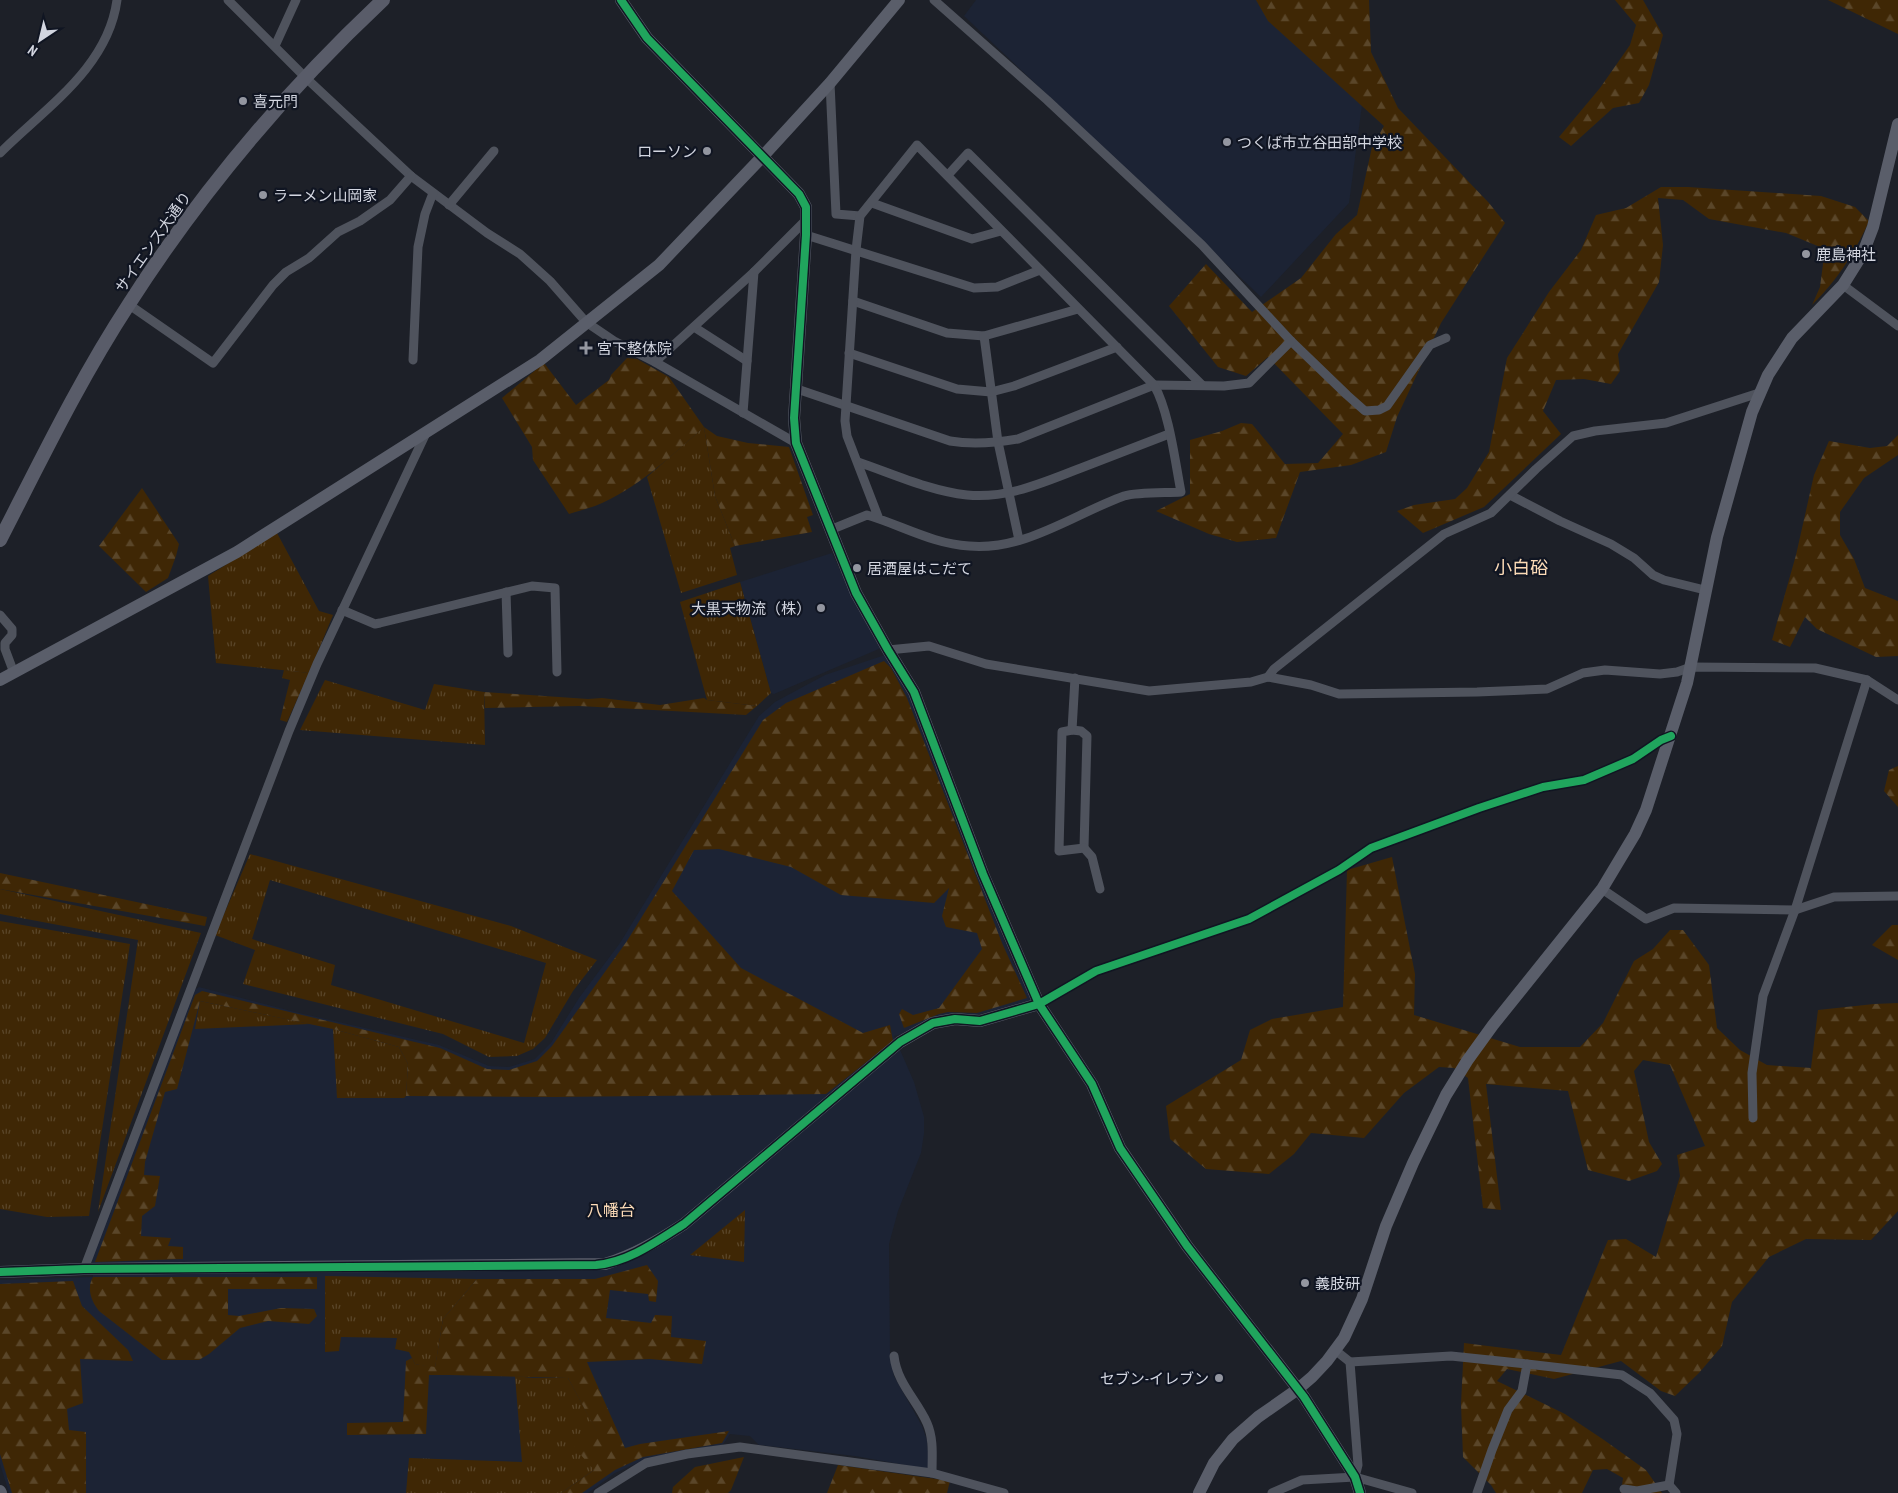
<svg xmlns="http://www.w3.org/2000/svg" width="1898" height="1493" viewBox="0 0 1898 1493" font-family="'PT Sans Narrow','Noto Sans JP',sans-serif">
<defs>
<pattern id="grass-tufts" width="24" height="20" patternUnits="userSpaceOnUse" patternTransform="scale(1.25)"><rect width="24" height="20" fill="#3f2705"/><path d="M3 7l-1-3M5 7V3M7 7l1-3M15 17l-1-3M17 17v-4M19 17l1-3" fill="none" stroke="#5a4629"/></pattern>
<pattern id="forest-firs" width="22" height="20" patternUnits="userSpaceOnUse" patternTransform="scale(1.25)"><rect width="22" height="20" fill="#3f2705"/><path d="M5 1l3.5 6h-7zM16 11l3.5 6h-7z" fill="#5a4629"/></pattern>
</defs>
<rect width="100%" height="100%" fill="#1d2028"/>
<g fill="#1c2334">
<path d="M 976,0 L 1269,0 L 1365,82 L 1349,203 L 1261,297 L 964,16 Z"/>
<path d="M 832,553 L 857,607 L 881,648 L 774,694 L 771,693 L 740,582 Z"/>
<path d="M 885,655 L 912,698 L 923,722 L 954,818 L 1016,969 L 1031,997 L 1028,1002 L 894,1036 L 914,1082 L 924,1117 L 924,1133 L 921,1153 L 898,1211 L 889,1244 L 890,1355 L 894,1376 L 922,1426 L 927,1440 L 929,1465 L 927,1469 L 855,1456 L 759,1445 L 750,1436 L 730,1434 L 722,1446 L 642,1461 L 615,1473 L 588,1493 L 9,1493 L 0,1464 L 0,1280 L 93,1277 L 91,1259 L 193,991 L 199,987 L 295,1012 L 439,1045 L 489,1066 L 509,1067 L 535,1059 L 551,1043 L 579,998 L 620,943 L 759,716 L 775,702 L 825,675 Z"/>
</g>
<g fill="url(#grass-tufts)" fill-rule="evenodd">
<path d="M 704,427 L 715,496 L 735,546 L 730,548 L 737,575 L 681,593 L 647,477 Z"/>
<path d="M 277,533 L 319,611 L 333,615 L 309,673 L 216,663 L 208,576 Z"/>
<path d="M 740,582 L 771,693 L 757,706 L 707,700 L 680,602 Z"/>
<path d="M 325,680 L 425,710 L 434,684 L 484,692 L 485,745 L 300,730 Z"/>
<path d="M 250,854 L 511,926 L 597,960 L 573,991 L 545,1038 L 533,1049 L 517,1056 L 489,1057 L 443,1034 L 243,984 L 255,950 L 215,935 ZM 270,880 L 546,963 L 524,1043 L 331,985 L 335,965 L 252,939 Z"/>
<path d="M 0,889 L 201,933 L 98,1212 L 138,940 L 0,914 Z"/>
<path d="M 0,921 L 130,944 L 89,1216 L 47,1217 L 0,1209 Z"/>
<path d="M 200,1001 L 310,1024 L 195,1029 Z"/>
<path d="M 333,1029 L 399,1047 L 408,1064 L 406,1096 L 404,1098 L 337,1098 Z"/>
<path d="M 745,1210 L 744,1262 L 690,1255 Z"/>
<path d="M 325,1276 L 477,1279 L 443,1319 L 435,1368 L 415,1364 L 409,1352 L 395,1349 L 397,1338 L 341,1337 L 339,1351 L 325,1352 Z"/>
<path d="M 515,1376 L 533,1378 L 568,1378 L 598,1433 L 594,1470 L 561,1493 L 406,1493 L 409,1458 L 522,1462 Z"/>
</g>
<g fill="url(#forest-firs)">
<path d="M 1256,0 L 1369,0 L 1371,52 L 1398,108 L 1489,203 L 1505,223 L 1441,323 L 1397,417 L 1386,452 L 1351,465 L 1300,472 L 1276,538 L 1237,542 L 1209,534 L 1156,511 L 1190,494 L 1190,440 L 1222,431 L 1241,423 L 1252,424 L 1285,464 L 1318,463 L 1343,434 L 1268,357 L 1246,376 L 1218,367 L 1169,306 L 1206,264 L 1252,312 L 1301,278 L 1336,234 L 1357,215 L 1372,147 L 1384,126 L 1268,21 Z"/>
<path d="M 1615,0 L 1643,0 L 1663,35 L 1649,85 L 1639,103 L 1613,108 L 1571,146 L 1559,137 L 1600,88 L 1630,45 L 1636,25 Z"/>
<path d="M 1828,0 L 1898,0 L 1898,34 Z"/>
<path d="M 1661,187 L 1688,187 L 1821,196 L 1855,207 L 1869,221 C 1855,253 1837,280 1812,305 L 1820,287 L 1825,249 L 1786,233 L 1709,219 L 1683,200 L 1658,198 L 1663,245 L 1659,282 L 1618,354 L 1620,371 L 1611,384 L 1584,379 L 1556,380 L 1543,411 L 1561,434 L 1484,507 L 1423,533 L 1397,511 L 1414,505 L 1455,499 L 1467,488 L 1489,452 L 1507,358 L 1549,292 L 1581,250 L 1596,215 L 1626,208 Z"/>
<path d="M 627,358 L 637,359 L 669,377 L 704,427 L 717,436 L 748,443 L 789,447 L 813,515 L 807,517 L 812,532 L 735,546 L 715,496 L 704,427 C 670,457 637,489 595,506 C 587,509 577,511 569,514 L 533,460 L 532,447 L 502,398 L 544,363 L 576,405 L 609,380 L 611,375 Z"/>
<path d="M 1898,435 L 1898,455 L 1864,478 L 1840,512 L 1840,535 L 1854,559 L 1865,588 L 1898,601 L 1898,656 L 1876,657 L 1817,629 L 1805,617 L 1790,647 L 1772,640 L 1796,555 L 1814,475 L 1829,441 L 1870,448 L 1887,446 Z"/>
<path d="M 142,488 L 179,544 L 176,556 L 168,578 L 146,592 L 99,546 Z"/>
<path d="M 884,661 L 891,668 L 907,698 L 1002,943 L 1027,998 L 977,1013 L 948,1012 L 939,1014 L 904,1028 L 899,1014 L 902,1009 L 913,1015 L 939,1008 L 982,949 L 977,933 L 946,927 L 942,916 L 949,888 L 934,903 L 841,895 L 791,867 L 719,849 L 694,850 L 672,891 L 741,968 L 863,1033 L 890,1025 L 893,1041 L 826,1094 L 554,1097 L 406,1096 L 408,1064 L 399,1047 L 333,1029 L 200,1001 L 177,1089 L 165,1092 L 145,1162 L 144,1175 L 160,1176 L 155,1206 L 142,1216 L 141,1236 L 171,1238 L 168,1246 L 183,1247 L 183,1259 L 95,1262 L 195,995 L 202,991 L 440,1048 L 487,1069 L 509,1070 L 537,1061 L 552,1046 L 627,941 L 763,720 L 786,703 Z"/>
<path d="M 284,670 L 309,673 L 287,722 L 280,720 L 290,680 L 282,678 Z"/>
<path d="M 484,692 L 588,699 L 602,698 L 660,705 L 704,698 L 707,700 L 757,706 L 746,715 L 579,706 L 485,708 Z"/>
<path d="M 1898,766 L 1898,807 L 1884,791 L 1889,770 Z"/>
<path d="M 1392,857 L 1415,974 L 1414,1015 L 1520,1047 L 1580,1047 L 1603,1023 L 1634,961 L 1653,949 L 1670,930 L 1683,930 L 1709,965 L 1717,1028 L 1740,1050 L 1767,1065 L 1811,1068 L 1818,1010 L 1874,1004 L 1898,1003 L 1898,1211 L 1871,1240 L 1806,1239 L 1769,1257 L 1732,1302 L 1722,1346 L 1699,1373 L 1675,1396 L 1661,1391 L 1621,1361 L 1554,1379 L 1507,1369 L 1497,1381 L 1565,1414 L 1604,1440 L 1646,1470 L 1662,1493 L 1621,1493 L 1623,1478 L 1607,1469 L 1593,1470 L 1582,1493 L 1496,1493 L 1491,1485 L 1463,1457 L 1461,1404 L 1464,1343 L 1561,1355 L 1608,1240 L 1626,1239 L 1656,1257 L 1680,1176 L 1677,1155 L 1705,1146 L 1670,1065 L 1643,1060 L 1634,1071 L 1649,1142 L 1662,1164 L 1657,1171 L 1629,1181 L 1588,1170 L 1568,1091 L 1486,1084 L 1501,1210 L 1483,1208 L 1468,1078 L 1454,1068 L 1439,1067 L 1404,1093 L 1364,1138 L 1311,1133 L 1294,1154 L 1269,1174 L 1206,1169 L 1170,1139 L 1166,1106 L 1241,1060 L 1250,1030 L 1272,1019 L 1343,1007 L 1347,870 Z"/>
<path d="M 0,873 L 207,917 L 205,926 L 0,889 Z"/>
<path d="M 1892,925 L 1898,925 L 1898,960 L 1872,945 Z"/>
<path d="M 647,1265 L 658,1281 L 656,1302 L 649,1301 L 648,1294 L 610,1290 L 606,1318 L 651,1323 L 655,1315 L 672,1316 L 671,1337 L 706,1341 L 702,1364 L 650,1359 L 587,1362 L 625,1448 L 640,1444 L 729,1431 L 722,1443 L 643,1457 L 615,1470 L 582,1493 L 561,1493 L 594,1470 L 574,1447 L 597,1432 L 568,1378 C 522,1377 476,1375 429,1375 L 426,1434 L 347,1435 L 347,1423 L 403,1422 L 406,1361 L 412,1358 L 415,1364 L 435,1367 L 443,1319 L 477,1279 L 595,1279 Z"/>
<path d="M 93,1277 L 317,1277 L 317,1289 L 228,1289 L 228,1315 L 239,1316 L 281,1308 L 314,1309 L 317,1316 L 309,1324 L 268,1321 L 240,1328 L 209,1354 L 199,1360 L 162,1360 L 99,1311 C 92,1302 86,1289 93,1277 Z"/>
<path d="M 73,1281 L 82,1306 L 128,1350 L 133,1361 L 80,1359 L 83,1403 L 67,1409 L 69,1430 L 86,1432 L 86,1493 L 12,1493 L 0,1454 L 0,1284 Z"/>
<path d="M 744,1457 L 731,1490 L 728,1493 L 672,1493 L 673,1487 L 695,1467 Z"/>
<path d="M 838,1465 L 950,1481 L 947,1493 L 827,1493 Z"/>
</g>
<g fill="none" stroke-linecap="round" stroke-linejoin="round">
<g stroke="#4f535d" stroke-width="9">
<path d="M 228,0 L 306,78 L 411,176 L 487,233 L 520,254 L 550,281 L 586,322 L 614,341 L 655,362 L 796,443"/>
<path d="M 934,0 L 1047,100 L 1202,245 L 1291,341 L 1347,395 L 1365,411 L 1379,410 L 1387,406 L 1430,345 L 1446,338"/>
<path d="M 275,46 L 296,0"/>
<path d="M 830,83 L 836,214 L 860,216"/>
<path d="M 0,153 C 45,108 108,68 117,0"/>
<path d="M 948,175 L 968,153 L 1202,385"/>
<path d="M 872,203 L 972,239 L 1001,231"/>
<path d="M 449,205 L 494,151"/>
<path d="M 806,235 L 974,288 L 997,287 L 1040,270"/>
<path d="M 1843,285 L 1898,326"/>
<path d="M 853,301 L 947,333 L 984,336 L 1078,309"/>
<path d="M 128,304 L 213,363 L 273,285 L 286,272 L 309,258 L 338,232 L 360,221 L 390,200 L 411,176"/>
<path d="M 694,327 L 747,361"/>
<path d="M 984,336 L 998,442 L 1019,540"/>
<path d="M 849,353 L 957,389 L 991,392 L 1014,386 L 1117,347"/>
<path d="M 413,360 L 418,247 L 425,214 L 433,193"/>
<path d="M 655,362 L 754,272 L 806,220"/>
<path d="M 797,389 L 950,441 C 973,445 995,443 1018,439 L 1154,385 L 1224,386 L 1249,383 L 1291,341"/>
<path d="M 743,413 L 754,272"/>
<path d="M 858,462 C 893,474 930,491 967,495 C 1008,499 1044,482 1081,468 C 1110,457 1140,445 1169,434"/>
<path d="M 1510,495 L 1560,521 L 1611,544 L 1634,558 L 1653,575 L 1664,580 L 1705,590"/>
<path d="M 830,530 L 867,515 C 901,525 933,544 969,546 C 1025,551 1074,514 1124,496 C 1138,492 1166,493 1181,492 C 1175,461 1169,411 1154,385 L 917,145 L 860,216 L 856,250 L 845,421 L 847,436 L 879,519"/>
<path d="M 506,592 L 508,653"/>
<path d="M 342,610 L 375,624 L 380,623 L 532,586 L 555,588 L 557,672"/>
<path d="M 0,615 L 12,629 L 12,635 L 5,643 L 5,649 L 14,673"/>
<path d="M 888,650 L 929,646 L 986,664 L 1149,691 L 1251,682 L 1268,677 L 1311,685 L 1339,694 L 1477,692 L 1547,689 L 1583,673 L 1605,670 L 1660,674 L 1677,672 L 1691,667 L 1815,668 L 1867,680 L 1898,700"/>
<path d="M 1268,677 L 1274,669 L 1444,534 L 1491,513 L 1536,469 L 1573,436 L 1595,431 L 1666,423 L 1759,393"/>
<path d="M 1072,730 L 1081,731 L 1087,736 L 1084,848 L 1059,851 L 1062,732 Z"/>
<path d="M 1072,730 L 1075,678"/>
<path d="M 1084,848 L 1092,857 L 1100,889"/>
<path d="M 1602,889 L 1646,919 L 1674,908 L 1795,910 L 1834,897 L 1898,896"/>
<path d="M 1039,1004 L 1096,971 L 1249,919 L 1339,870 L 1371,848 L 1479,808 L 1543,787 L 1584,780 L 1633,759 L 1661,740 L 1671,736"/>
<path d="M 1753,1118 L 1752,1073 L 1763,996 L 1795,910 L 1867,680"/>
<path d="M 84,1269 L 289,731 L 317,664 L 426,433"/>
<path d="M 1335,1350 L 1350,1362 L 1451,1356 L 1527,1364 L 1522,1391 L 1508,1410 L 1492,1450 L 1477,1493"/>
<path d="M 894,1356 C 897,1383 916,1399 927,1423 C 934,1439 932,1456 932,1473"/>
<path d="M 1350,1362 L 1358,1465 L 1355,1477"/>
<path d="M 1527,1364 L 1622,1375 L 1650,1393 L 1674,1420 L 1677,1434 L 1669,1485"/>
<path d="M 1669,1485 L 1676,1493"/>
<path d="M 1624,1489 L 1637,1491 L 1669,1485"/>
<path d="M 598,1493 L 646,1463 L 687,1454 L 740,1447 L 932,1473 L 1004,1493"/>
<path d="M 1272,1493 L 1302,1480 L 1355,1477 L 1412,1493"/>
</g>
<g stroke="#5a5e6a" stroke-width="12">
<path d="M 621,0 L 647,38 L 799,194 L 806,207 L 806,235 L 794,418 L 796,443 L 856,593 L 888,650 L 914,692 L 983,874 L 1039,1004 L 1092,1084 L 1120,1148 L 1187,1246 L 1304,1397 L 1355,1477 L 1360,1493"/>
<path d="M 0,680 L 237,552 L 540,360 L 659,265 L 763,156 L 830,83 L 899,0"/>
<path d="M 0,1272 L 84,1269 L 605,1264 C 634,1255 658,1241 684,1224 L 900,1042 L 933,1023 L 955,1019 L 980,1021 L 1039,1004"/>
<path d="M 0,1491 L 1,1493"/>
<path d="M 1199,1493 L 1214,1463 L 1233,1439 L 1258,1417 L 1298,1389 L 1312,1377 L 1327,1361 L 1344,1338 L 1362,1299 L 1386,1226 L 1413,1163 L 1446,1095 L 1467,1061 L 1493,1025 L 1602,889 L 1635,834 L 1646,810 L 1687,683 L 1717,537 L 1752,412 L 1768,375 L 1792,338 L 1843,285 L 1863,253 L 1873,227 L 1898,124"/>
</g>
<path stroke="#595c69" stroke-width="14" d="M 0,540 C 41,460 80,379 129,304 C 200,193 287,90 383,0"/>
<defs>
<g id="cycleway">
<path d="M 621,0 L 647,38 L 799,194 L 806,207 L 806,235 L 794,418 L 796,443 L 856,593 L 888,650 L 914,692 L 983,874 L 1039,1004 L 1092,1084 L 1120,1148 L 1187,1246 L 1304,1397 L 1355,1477 L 1360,1493"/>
<path d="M 0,1272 L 84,1269 L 596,1265 C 629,1262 657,1241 684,1224 L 900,1042 L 933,1023 L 955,1019 L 980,1021 L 1039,1004 L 1096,971 L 1249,919 L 1339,870 L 1371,848 L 1479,808 L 1543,787 L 1584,780 L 1633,759 L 1661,740 L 1671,736"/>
</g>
</defs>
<use href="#cycleway" stroke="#101522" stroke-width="11"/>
<use href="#cycleway" stroke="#20a55d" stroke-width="8"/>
</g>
<g fill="#9396a0" stroke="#101522" stroke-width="2">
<circle cx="243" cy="101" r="5"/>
<circle cx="1227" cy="142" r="5"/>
<circle cx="707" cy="151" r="5"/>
<circle cx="263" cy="195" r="5"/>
<circle cx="1806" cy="254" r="5"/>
<path d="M583.5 340.5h5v5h5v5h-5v5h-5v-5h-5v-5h5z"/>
<circle cx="857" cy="568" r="5"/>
<circle cx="821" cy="608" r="5"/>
<circle cx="1305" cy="1283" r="5"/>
<circle cx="1219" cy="1378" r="5"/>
</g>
<g text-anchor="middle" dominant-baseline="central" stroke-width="4.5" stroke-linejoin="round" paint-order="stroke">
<g font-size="15" fill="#d3d6e0" stroke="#101522" text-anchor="start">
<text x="253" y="101">喜元門</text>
<text x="1237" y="142">つくば市立谷田部中学校</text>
<text x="697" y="151" text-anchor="end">ローソン</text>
<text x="273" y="195">ラーメン山岡家</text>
<text x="1816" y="254">鹿島神社</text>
<text x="597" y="348">宮下整体院</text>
<text x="867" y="568">居酒屋はこだて</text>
<text x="811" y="608" text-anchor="end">大黒天物流（株）</text>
<text x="1315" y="1283">義肢研</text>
<text x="1209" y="1378" text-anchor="end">セブン-イレブン</text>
</g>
<g font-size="15" fill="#d3d6e0" stroke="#101522">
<text transform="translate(153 242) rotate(-55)">サイエンス大通り</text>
</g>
<g font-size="16" fill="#fcdbb7" stroke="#101522">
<text x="611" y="1210">八幡台</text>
</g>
<g font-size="18" fill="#fcdbb7" stroke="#101522">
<text x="1521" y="567">小白硲</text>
</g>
</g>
<g transform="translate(40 40) rotate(215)" stroke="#101522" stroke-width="4" paint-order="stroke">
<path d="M0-4L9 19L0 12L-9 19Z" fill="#d3d6e0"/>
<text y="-8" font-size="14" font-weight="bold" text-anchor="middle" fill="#d3d6e0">N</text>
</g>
</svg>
